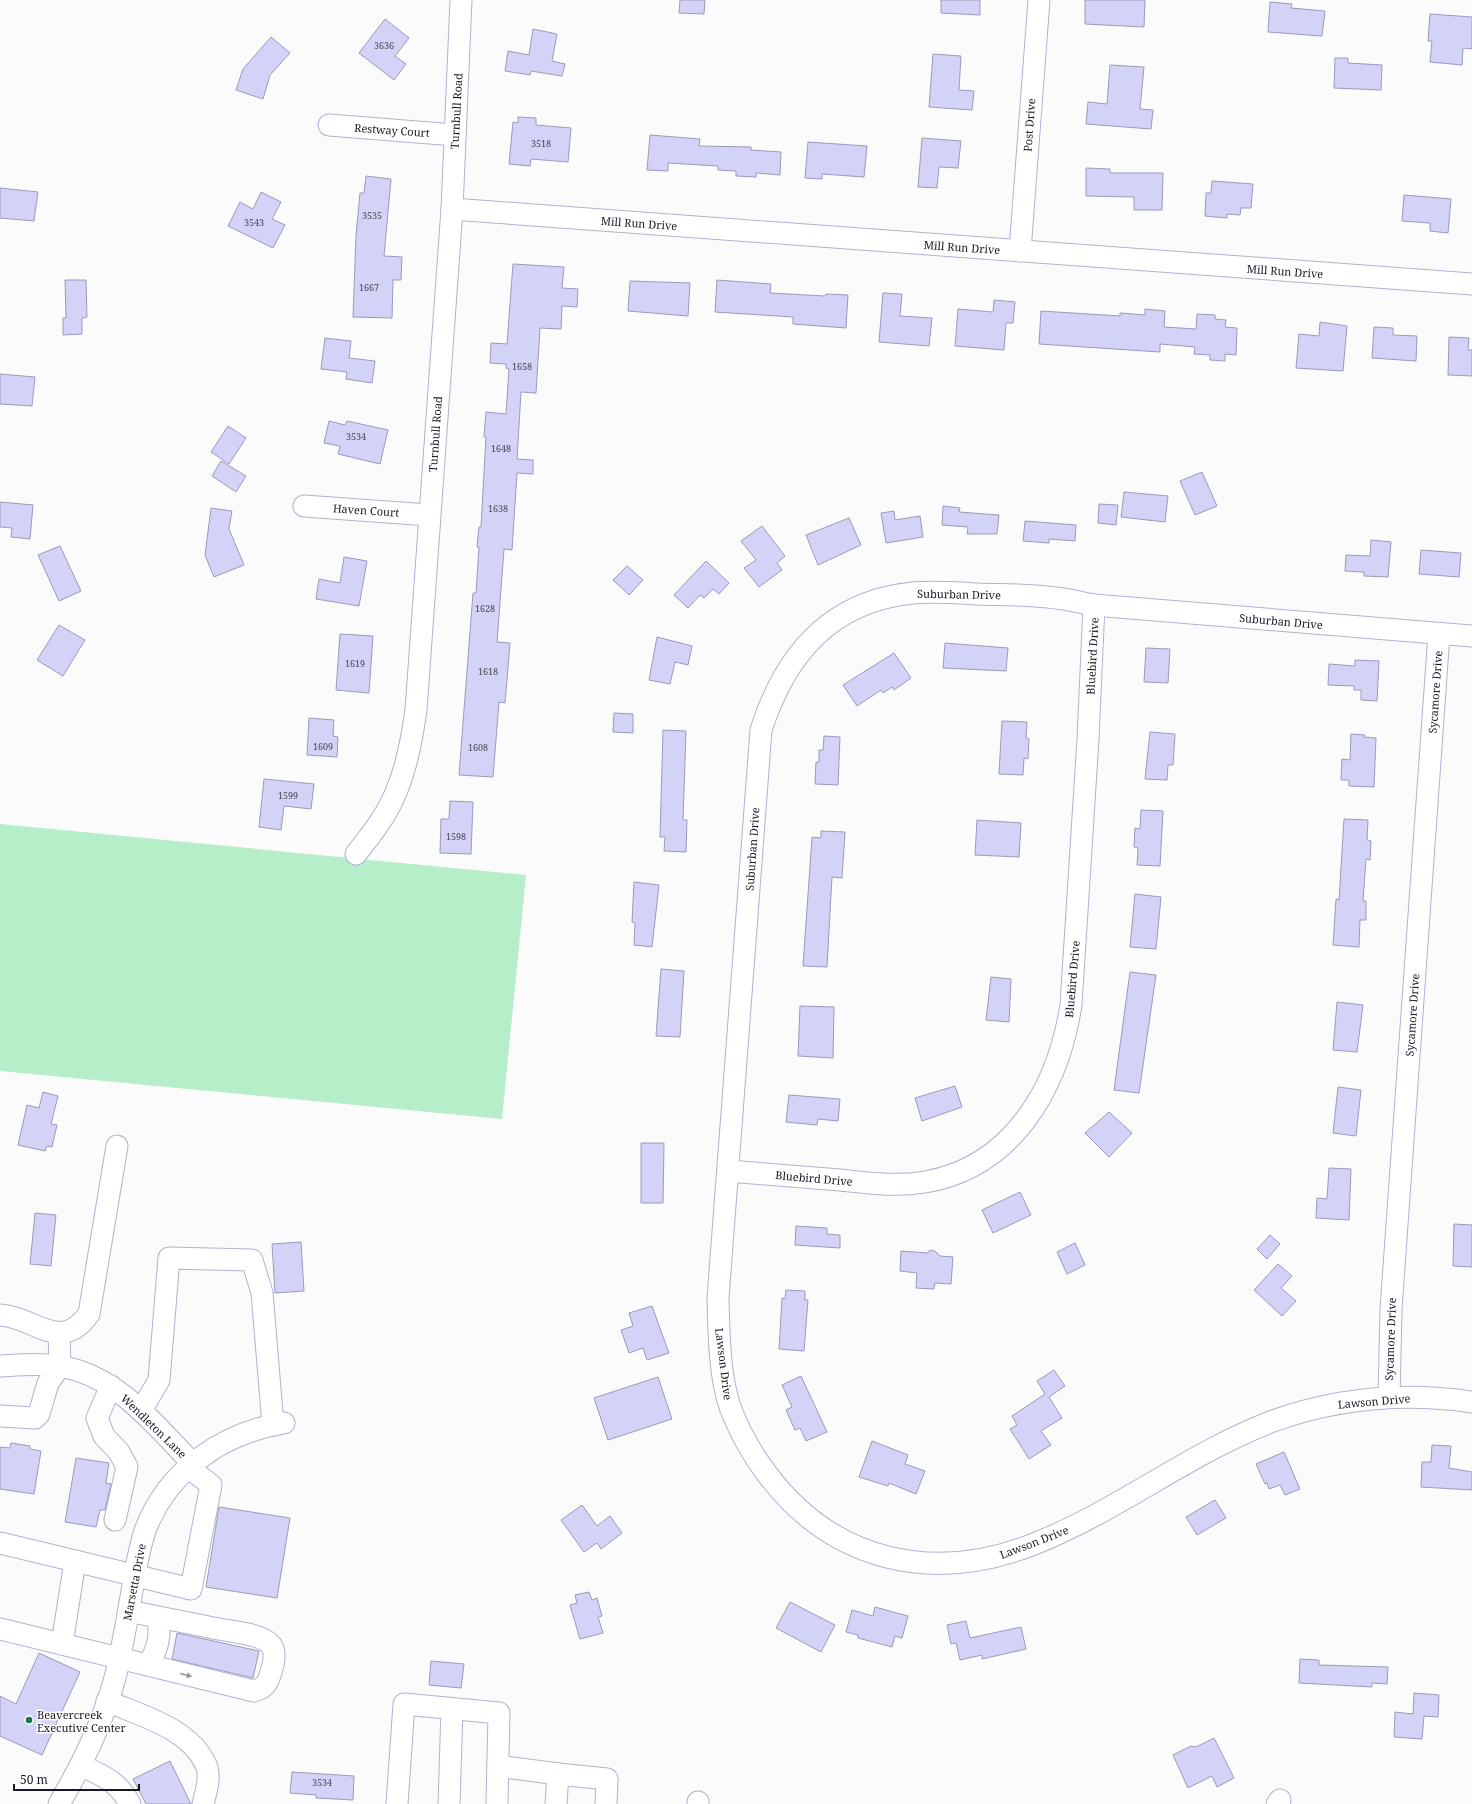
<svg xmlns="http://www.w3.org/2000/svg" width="1472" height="1804" viewBox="0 0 1472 1804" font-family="'Noto Serif',serif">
<rect width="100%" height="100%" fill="#fbfbfb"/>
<path fill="#b5eec9" d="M 0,824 L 526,875 L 502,1119 L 0,1071 Z"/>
<g fill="#d3d3f7" stroke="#9b9abc">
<path d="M 680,0 L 705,0 L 704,14 L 679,13 Z"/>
<path d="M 941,0 L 980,0 L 980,15 L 941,13 Z"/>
<path d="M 1085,0 L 1145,0 L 1144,27 L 1085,24 Z"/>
<path d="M 1270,2 L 1292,4 L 1291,8 L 1325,11 L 1322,36 L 1268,32 Z"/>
<path d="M 1430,14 L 1472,17 L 1472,49 L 1463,48 L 1462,65 L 1430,62 L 1432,41 L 1428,41 Z"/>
<path d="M 385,19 L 409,38 L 395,56 L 406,64 L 394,80 L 359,53 Z"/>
<path d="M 533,29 L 557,34 L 552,61 L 565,64 L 562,76 L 531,71 L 530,75 L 505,71 L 508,51 L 529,55 Z"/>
<path d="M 271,37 L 290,53 L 270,75 L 263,99 L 236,90 L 243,69 Z"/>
<path d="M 933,54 L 961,56 L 959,90 L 974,91 L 972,110 L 929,107 Z"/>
<path d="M 1335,58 L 1348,58 L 1348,63 L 1382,65 L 1381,90 L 1334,88 Z"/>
<path d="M 1110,65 L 1144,67 L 1140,109 L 1153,110 L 1151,129 L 1086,124 L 1088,102 L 1107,104 Z"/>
<path d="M 518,117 L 536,118 L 536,125 L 571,128 L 568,162 L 531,159 L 530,166 L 509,164 L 513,122 L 518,123 Z"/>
<path d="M 650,135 L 700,139 L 699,146 L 751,147 L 751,150 L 781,152 L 780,175 L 756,173 L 756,177 L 736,176 L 736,171 L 718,170 L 718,166 L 668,163 L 668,171 L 647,170 Z"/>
<path d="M 922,138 L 961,141 L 958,168 L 939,167 L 937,188 L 918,187 Z"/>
<path d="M 808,142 L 867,146 L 864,177 L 822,174 L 822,179 L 805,178 Z"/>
<path d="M 1086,168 L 1110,169 L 1110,173 L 1163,173 L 1162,210 L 1134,210 L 1134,197 L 1086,196 Z"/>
<path d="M 366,176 L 391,179 L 384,256 L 402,257 L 401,280 L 393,280 L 392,318 L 353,317 L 356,235 L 360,193 L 364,193 Z"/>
<path d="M 1212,181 L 1253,184 L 1251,208 L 1241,208 L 1240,215 L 1227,214 L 1227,218 L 1205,216 L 1206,193 L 1211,193 Z"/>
<path d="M 0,188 L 38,192 L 34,221 L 0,218 Z"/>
<path d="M 261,192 L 281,202 L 272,219 L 285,225 L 273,248 L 228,226 L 240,202 L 253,209 Z"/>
<path d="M 1404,195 L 1451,199 L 1448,233 L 1430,231 L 1430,223 L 1402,221 Z"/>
<path d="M 513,264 L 564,267 L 562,288 L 578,289 L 577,307 L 562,306 L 561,329 L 540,328 L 536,393 L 521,392 L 517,459 L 533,460 L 533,474 L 517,473 L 512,550 L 504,549 L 497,642 L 510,643 L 505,703 L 499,702 L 493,777 L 459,775 L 473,593 L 476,593 L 479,547 L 477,547 L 479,527 L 481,527 L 486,437 L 484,437 L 486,412 L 506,414 L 509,369 L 506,368 L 506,364 L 490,363 L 491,343 L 507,344 Z"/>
<path d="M 65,280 L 86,280 L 87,317 L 82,318 L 82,334 L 63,335 L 63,318 L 66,318 Z"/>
<path d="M 717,280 L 771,284 L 770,293 L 825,296 L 826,294 L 848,295 L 846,328 L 793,324 L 793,317 L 715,312 Z"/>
<path d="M 630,281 L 690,283 L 688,316 L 628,311 Z"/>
<path d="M 883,293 L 902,294 L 900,316 L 932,318 L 929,346 L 879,342 Z"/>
<path d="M 994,300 L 1015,302 L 1013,323 L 1006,323 L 1004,350 L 955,346 L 958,309 L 993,312 Z"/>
<path d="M 1145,309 L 1165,311 L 1164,327 L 1196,329 L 1197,314 L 1215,315 L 1215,319 L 1226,320 L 1225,327 L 1237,328 L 1236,355 L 1225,354 L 1225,361 L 1210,360 L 1210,355 L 1194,354 L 1195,347 L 1160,344 L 1160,352 L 1039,344 L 1041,311 L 1120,316 L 1120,313 L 1145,315 Z"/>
<path d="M 1320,322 L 1347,326 L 1343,371 L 1296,368 L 1299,334 L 1319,336 Z"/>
<path d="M 1374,327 L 1393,328 L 1393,335 L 1417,336 L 1416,361 L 1372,358 Z"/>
<path d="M 1449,337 L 1469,338 L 1468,350 L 1472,350 L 1472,376 L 1448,375 Z"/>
<path d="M 325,338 L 351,341 L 349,358 L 375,361 L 372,383 L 346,379 L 347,372 L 321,369 Z"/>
<path d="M 0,374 L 35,377 L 32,406 L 0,404 Z"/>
<path d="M 329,421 L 345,425 L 347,421 L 388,430 L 380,464 L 338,454 L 340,446 L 324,443 Z"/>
<path d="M 228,426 L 246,438 L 229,464 L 211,452 Z"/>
<path d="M 221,461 L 246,476 L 236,492 L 212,476 Z"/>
<path d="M 1202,472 L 1217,506 L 1195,515 L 1180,481 Z"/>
<path d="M 1124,492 L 1168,496 L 1165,522 L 1121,517 Z"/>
<path d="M 0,502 L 33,505 L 30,539 L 11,537 L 12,528 L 0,527 Z"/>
<path d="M 1099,504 L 1118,505 L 1116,525 L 1098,523 Z"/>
<path d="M 943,506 L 960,508 L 959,512 L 999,515 L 997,534 L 967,534 L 968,527 L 942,525 Z"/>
<path d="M 211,508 L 232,511 L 229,529 L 244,565 L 214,577 L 205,555 Z"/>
<path d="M 894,511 L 895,520 L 920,516 L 923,537 L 886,543 L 881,513 Z"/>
<path d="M 849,518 L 861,545 L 818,565 L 806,535 Z"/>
<path d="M 1025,521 L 1076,525 L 1075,541 L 1049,539 L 1049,543 L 1023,541 Z"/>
<path d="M 762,526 L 785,556 L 777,563 L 782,570 L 759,587 L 744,568 L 756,560 L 741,541 Z"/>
<path d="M 1371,540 L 1391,542 L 1388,577 L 1364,576 L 1364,572 L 1345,571 L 1346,555 L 1370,556 Z"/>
<path d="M 60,546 L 81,591 L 59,601 L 38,555 Z"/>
<path d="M 1421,550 L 1461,553 L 1459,577 L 1419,574 Z"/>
<path d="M 344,557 L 367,561 L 359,606 L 316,599 L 319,579 L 340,583 Z"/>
<path d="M 706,561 L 729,583 L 719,594 L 713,589 L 704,598 L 700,595 L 688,608 L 674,595 Z"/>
<path d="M 627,566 L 643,580 L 629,595 L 613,580 Z"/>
<path d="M 59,625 L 85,640 L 63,676 L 37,660 Z"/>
<path d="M 340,634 L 373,636 L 369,693 L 336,690 Z"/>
<path d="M 657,637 L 692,646 L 688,665 L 675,662 L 670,684 L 649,680 Z"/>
<path d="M 945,643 L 1008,648 L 1006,671 L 943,668 Z"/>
<path d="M 1146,648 L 1170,649 L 1168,683 L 1144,682 Z"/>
<path d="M 894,653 L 911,678 L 894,690 L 892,687 L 883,693 L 881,690 L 857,706 L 843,685 Z"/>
<path d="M 1355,660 L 1379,661 L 1377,701 L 1361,700 L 1361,690 L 1354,690 L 1354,686 L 1328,685 L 1329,664 L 1355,666 Z"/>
<path d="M 614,713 L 633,714 L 633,733 L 613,732 Z"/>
<path d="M 309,718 L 334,720 L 333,736 L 338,737 L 337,757 L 307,755 Z"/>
<path d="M 1002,721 L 1027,722 L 1026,738 L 1029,739 L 1028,759 L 1024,758 L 1023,775 L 999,774 Z"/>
<path d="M 663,730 L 686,731 L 683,820 L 687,820 L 686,852 L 664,851 L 665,837 L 660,837 Z"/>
<path d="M 1150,732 L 1175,734 L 1173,765 L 1168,765 L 1167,780 L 1145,779 Z"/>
<path d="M 1351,734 L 1365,735 L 1364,737 L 1376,738 L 1374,787 L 1349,786 L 1349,780 L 1341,780 L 1342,759 L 1350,760 Z"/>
<path d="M 824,736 L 840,737 L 838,785 L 815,784 L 816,762 L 819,762 L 819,750 L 823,750 Z"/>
<path d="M 264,779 L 314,784 L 311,809 L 284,806 L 281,830 L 259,827 Z"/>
<path d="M 450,801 L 473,802 L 471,854 L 440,853 L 441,819 L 449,819 Z"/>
<path d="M 1141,810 L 1163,811 L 1160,866 L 1137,865 L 1138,848 L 1134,847 L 1135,828 L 1140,829 Z"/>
<path d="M 1344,819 L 1368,820 L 1367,840 L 1371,841 L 1370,860 L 1366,859 L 1363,901 L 1366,901 L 1366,920 L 1360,920 L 1359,947 L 1333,945 L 1336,899 L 1339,900 Z"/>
<path d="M 977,820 L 1021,823 L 1019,857 L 975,855 Z"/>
<path d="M 821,831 L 845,832 L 842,878 L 832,877 L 827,967 L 803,966 L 812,837 L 821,838 Z"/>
<path d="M 634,882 L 659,885 L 652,947 L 634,945 L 635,923 L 632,922 Z"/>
<path d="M 1135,894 L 1161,897 L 1156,949 L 1130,947 Z"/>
<path d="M 661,969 L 684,971 L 680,1037 L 656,1036 Z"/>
<path d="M 1130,972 L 1156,975 L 1139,1093 L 1114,1090 Z"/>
<path d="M 991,977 L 1011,979 L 1009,1022 L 986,1020 Z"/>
<path d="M 1337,1002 L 1363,1005 L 1357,1052 L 1333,1050 Z"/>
<path d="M 800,1006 L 834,1007 L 833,1058 L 798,1056 Z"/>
<path d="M 955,1086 L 962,1107 L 922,1121 L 915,1098 Z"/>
<path d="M 1338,1087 L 1361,1090 L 1356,1136 L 1333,1133 Z"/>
<path d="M 43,1092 L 58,1096 L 51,1124 L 57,1125 L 52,1147 L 47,1146 L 45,1151 L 18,1145 L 27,1105 L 39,1108 Z"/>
<path d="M 789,1095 L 840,1099 L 838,1121 L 818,1119 L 817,1125 L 786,1122 Z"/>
<path d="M 1109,1112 L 1132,1133 L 1109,1157 L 1085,1133 Z"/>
<path d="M 641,1143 L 664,1143 L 663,1203 L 641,1203 Z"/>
<path d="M 1329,1168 L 1351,1169 L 1349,1220 L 1316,1218 L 1317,1198 L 1327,1199 Z"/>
<path d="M 1020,1192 L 1031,1215 L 993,1233 L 982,1210 Z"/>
<path d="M 35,1213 L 56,1215 L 51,1266 L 30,1264 Z"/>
<path d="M 1454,1224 L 1472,1225 L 1472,1267 L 1453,1266 Z"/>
<path d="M 796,1226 L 827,1228 L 827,1234 L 840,1235 L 840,1248 L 795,1245 Z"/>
<path d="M 1270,1235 L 1280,1244 L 1267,1259 L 1257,1249 Z"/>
<path d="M 301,1242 L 304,1291 L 275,1293 L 272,1244 Z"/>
<path d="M 1075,1243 L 1085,1265 L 1067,1274 L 1057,1252 Z"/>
<path d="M 930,1250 L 935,1251 L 940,1256 L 953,1257 L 951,1284 L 935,1283 L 934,1289 L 916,1288 L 917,1273 L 900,1271 L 901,1251 L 928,1253 Z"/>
<path d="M 1278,1264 L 1292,1276 L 1281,1288 L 1296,1301 L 1282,1316 L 1254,1290 Z"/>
<path d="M 786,1290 L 805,1291 L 805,1300 L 808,1300 L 804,1351 L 779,1349 L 782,1298 L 785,1299 Z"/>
<path d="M 652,1306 L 669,1353 L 647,1360 L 643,1348 L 629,1353 L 621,1330 L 633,1326 L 629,1313 Z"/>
<path d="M 1054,1370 L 1065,1386 L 1049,1397 L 1062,1418 L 1041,1431 L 1051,1445 L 1029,1459 L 1010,1429 L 1017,1425 L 1012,1416 L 1045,1394 L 1037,1381 Z"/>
<path d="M 801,1376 L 827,1432 L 806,1441 L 800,1428 L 795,1430 L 786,1410 L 792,1407 L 782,1385 Z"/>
<path d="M 658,1377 L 672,1419 L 608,1440 L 594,1398 Z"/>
<path d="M 872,1441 L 908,1455 L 905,1464 L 925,1471 L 916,1494 L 889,1483 L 888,1486 L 859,1477 Z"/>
<path d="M 11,1443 L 30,1446 L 30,1449 L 41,1451 L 34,1494 L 0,1489 L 0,1447 L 10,1448 Z"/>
<path d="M 1432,1445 L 1451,1446 L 1449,1468 L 1472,1472 L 1472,1490 L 1421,1487 L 1422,1462 L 1431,1462 Z"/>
<path d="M 1284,1452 L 1300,1489 L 1285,1495 L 1280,1485 L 1269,1489 L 1267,1483 L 1265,1484 L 1256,1464 Z"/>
<path d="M 76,1458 L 109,1463 L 106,1483 L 111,1484 L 105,1510 L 100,1510 L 96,1527 L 65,1522 Z"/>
<path d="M 1215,1500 L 1226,1518 L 1197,1535 L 1186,1517 Z"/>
<path d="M 582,1505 L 597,1526 L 610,1516 L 622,1533 L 601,1549 L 597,1543 L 584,1552 L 561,1520 Z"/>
<path d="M 219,1507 L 290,1518 L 277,1598 L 206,1587 Z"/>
<path d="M 589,1592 L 592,1600 L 597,1598 L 602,1616 L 598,1617 L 603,1633 L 580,1639 L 570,1605 L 577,1603 L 575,1595 Z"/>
<path d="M 790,1602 L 835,1625 L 821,1652 L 776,1628 Z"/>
<path d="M 875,1607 L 908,1616 L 902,1638 L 895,1636 L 892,1647 L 858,1638 L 858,1635 L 846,1632 L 852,1610 L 873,1616 Z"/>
<path d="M 966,1621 L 970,1638 L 1021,1627 L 1026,1649 L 982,1659 L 982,1655 L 960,1660 L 956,1643 L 951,1644 L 947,1625 Z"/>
<path d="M 177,1633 L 259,1651 L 253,1678 L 172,1659 Z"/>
<path d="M 39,1653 L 80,1672 L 42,1755 L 0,1736 L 0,1696 L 16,1704 Z"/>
<path d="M 1300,1659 L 1319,1660 L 1319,1665 L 1388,1667 L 1387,1684 L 1372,1683 L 1372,1687 L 1299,1683 Z"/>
<path d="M 431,1661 L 464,1664 L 461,1688 L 429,1685 Z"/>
<path d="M 1414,1693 L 1439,1695 L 1438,1717 L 1424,1716 L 1422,1739 L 1394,1737 L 1395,1712 L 1413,1714 Z"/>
<path d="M 1214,1738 L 1234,1778 L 1217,1787 L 1212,1776 L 1188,1788 L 1173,1755 L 1191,1746 L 1196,1747 Z"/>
<path d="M 170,1761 L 191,1804 L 146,1804 L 133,1779 Z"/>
<path d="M 292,1772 L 354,1776 L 353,1800 L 316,1798 L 316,1795 L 290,1793 Z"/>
</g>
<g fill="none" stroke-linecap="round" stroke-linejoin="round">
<defs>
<g id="minor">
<path d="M 329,125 L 455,135"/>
<path d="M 452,209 L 1472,284"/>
<path d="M 1020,251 L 1039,0"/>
<path d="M 304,506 L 429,515"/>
<path d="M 1472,636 L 1094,605 C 1082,603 1069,599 1056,598 C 1030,594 1003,595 977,594 C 956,593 934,591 913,593 C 830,601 785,655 761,730 L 718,1298 C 719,1332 719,1374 730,1407 C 739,1431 752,1454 767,1474 C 833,1562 933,1584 1034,1544 C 1118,1511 1189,1453 1273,1421 C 1338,1398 1404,1392 1472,1402"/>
<path d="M 356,854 C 366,841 377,828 385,814 C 404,783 411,745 416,710 L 452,209 L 461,0"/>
<path d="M 728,1171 C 765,1174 802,1177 840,1180 C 868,1183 896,1187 925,1182 C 1013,1167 1058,1088 1071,1005 L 1088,739 L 1094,605"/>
<path d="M 0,1315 C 35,1317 60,1354 89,1314 L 117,1146"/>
<path d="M 0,1366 C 19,1365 39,1363 58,1366 C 116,1374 154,1424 192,1463"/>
<path d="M 111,1386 L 97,1418 L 104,1436 L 119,1452 L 127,1467 L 115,1520"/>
<path d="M 1389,1397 L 1391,1309 L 1439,634"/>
<path d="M 141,1411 L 159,1380 L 169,1258 L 252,1260 L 262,1293 L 273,1425"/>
<path d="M 0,1416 L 35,1418 L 39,1414 L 48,1383 L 60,1366 L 59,1334"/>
<path d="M 0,1543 L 75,1561 L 62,1644"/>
<path d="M 75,1561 L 191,1589 L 211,1485 L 188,1467"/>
<path d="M 0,1629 L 254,1691 C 265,1688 268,1683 271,1672 C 274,1664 277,1649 269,1643 C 258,1633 228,1631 213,1628 C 185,1622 157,1617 129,1611"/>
<path d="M 148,1665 C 157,1651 162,1634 157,1617"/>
<path d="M 107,1701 C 141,1716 190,1728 206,1765 C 211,1777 206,1792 203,1804"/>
<path d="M 81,1765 C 104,1777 117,1780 130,1804"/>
<path d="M 498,1766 L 558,1774"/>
<path d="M 698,1802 L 698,1804"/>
<path d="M 59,1804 C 83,1763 104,1721 116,1674 C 123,1645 128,1614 133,1585 C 136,1567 139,1549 145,1531 C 167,1471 222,1433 284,1423"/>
<path d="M 397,1804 L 404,1704 L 499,1713 L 497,1804"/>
<path d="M 449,1804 L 452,1709"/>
<path d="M 556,1804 L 558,1774 L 607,1779 L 606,1804"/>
<path d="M 1277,1804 L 1280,1800"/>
</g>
</defs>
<use href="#minor" stroke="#b1b1d3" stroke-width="23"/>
<use href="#minor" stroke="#fff" stroke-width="21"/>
</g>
<defs><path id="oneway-solid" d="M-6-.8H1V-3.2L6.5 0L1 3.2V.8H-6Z"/></defs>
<use fill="#97979c" href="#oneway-solid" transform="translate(186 1675) rotate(14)"/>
<circle fill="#1d7548" stroke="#fff" stroke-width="1.5" cx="29" cy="1720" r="4"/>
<g text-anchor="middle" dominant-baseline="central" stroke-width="3" stroke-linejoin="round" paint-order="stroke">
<g font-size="9" fill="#474759">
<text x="384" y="45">3636</text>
<text x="541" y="143">3518</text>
<text x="372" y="215">3535</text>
<text x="254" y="222">3543</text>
<text x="369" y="287">1667</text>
<text x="522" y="366">1658</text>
<text x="356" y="436">3534</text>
<text x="501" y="448">1648</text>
<text x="498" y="508">1638</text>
<text x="485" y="608">1628</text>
<text x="355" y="663">1619</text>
<text x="488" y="671">1618</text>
<text x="323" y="746">1609</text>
<text x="478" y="747">1608</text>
<text x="288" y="795">1599</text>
<text x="456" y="836">1598</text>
<text x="322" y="1782">3534</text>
</g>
<g font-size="11" fill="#181824" stroke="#fff">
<text transform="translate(456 111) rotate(-87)">Turnbull Road</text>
<text transform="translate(1029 125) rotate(-86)">Post Drive</text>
<text transform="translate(392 130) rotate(4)">Restway Court</text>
<text transform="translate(639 223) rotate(4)">Mill Run Drive</text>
<text transform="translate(962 247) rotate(4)">Mill Run Drive</text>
<text transform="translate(1285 271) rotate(4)">Mill Run Drive</text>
<text transform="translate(435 434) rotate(-86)">Turnbull Road</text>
<text transform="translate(366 510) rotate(4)">Haven Court</text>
<text transform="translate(959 594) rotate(1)">Suburban Drive</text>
<text transform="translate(1281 621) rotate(5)">Suburban Drive</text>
<text transform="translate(1092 656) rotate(-87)">Bluebird Drive</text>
<text transform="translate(1435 692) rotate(-86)">Sycamore Drive</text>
<text transform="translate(752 849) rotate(-86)">Suburban Drive</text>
<text transform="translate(1072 979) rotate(-85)">Bluebird Drive</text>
<text transform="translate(1412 1015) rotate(-86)">Sycamore Drive</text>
<text transform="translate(814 1178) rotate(5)">Bluebird Drive</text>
<text transform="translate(1390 1339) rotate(-88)">Sycamore Drive</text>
<text transform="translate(724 1364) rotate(83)">Lawson Drive</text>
<text transform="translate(1374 1401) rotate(-5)">Lawson Drive</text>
<text transform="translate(154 1426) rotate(44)">Wendleton Lane</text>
<text transform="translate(1034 1542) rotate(-21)">Lawson Drive</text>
<text transform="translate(134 1582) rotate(-79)">Marsetta Drive</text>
</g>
<g font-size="11" fill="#181824" stroke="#fff" text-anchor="start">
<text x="37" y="1714">Beavercreek<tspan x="37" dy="13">Executive Center</tspan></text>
</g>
</g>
<path d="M14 1784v6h125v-6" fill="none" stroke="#181824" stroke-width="2"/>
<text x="20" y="1784" font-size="12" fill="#181824" stroke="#ffffff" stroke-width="3" paint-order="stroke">50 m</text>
</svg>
